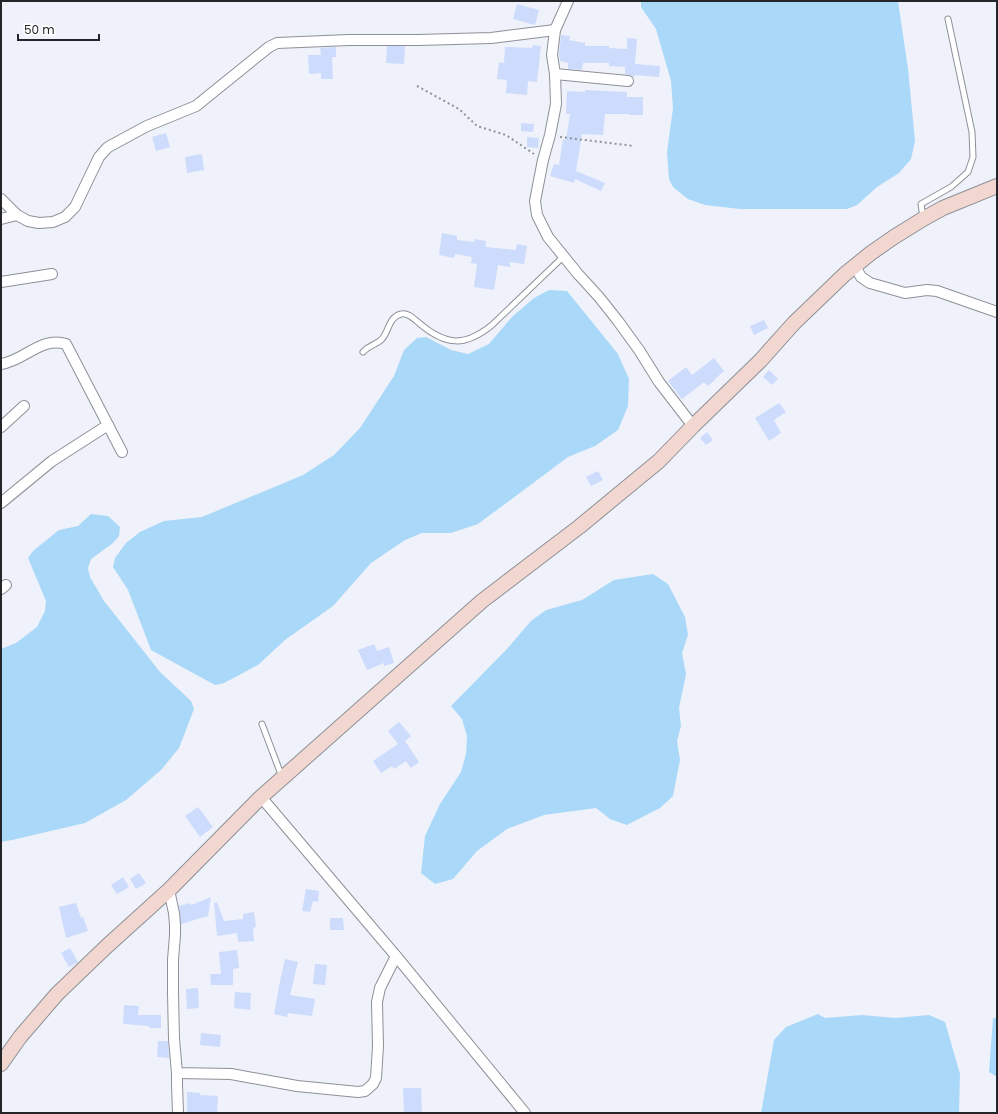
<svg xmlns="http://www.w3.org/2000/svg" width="998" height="1114" viewBox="0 0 998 1114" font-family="Poppins,sans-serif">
<rect width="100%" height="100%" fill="#eff2fa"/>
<g fill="#aad8f8">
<path d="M 641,1 L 898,1 L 908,69 L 915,141 L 911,159 L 899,173 L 877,187 L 857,205 L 847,209 L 740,209 L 705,205 L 688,199 L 673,187 L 669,179 L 667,152 L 673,108 L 671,81 L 656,29 L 641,7 Z"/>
<path d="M 549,290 L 567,291 L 618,354 L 629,379 L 628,406 L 618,430 L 595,446 L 568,457 L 478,524 L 451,533 L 422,533 L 405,540 L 371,563 L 333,606 L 285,640 L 258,665 L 224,683 L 215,685 L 151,650 L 128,590 L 113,567 L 115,558 L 126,543 L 140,532 L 164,521 L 202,517 L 303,475 L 334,455 L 360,428 L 394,376 L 404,350 L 417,338 L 426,337 L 451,350 L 468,354 L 489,344 L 512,317 L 534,298 Z"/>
<path d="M 91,514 L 108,516 L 120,527 L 119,536 L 113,543 L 91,559 L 88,568 L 90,577 L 104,601 L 160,672 L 191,701 L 194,709 L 179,748 L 161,770 L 126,800 L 85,823 L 12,840 L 1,842 L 1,649 L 16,643 L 37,627 L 45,611 L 46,601 L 28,558 L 33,551 L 59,530 L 78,526 Z"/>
<path d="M 653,574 L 668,584 L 685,617 L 688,635 L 682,653 L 686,674 L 679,708 L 681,726 L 677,741 L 680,760 L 673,796 L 660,808 L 627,825 L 610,819 L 596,808 L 544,815 L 507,829 L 477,851 L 453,879 L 435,884 L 421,873 L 425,836 L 440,804 L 461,772 L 466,754 L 467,736 L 462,719 L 451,706 L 506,650 L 531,621 L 546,610 L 582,600 L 614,580 Z"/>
<path d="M 818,1014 L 825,1018 L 862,1015 L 895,1018 L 929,1015 L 945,1022 L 960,1074 L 959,1113 L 761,1113 L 774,1040 L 786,1027 Z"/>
<path d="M 993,1018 L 997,1018 L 997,1077 L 989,1072 Z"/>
</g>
<g fill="#cddbfd">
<path d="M 517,4 L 539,10 L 535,25 L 513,19 Z"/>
<path d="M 561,35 L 570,36 L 569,40 L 585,43 L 585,46 L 609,46 L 609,48 L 627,49 L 627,38 L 637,39 L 635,64 L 660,66 L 659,77 L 634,75 L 634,77 L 633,77 L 629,75 L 625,74 L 625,67 L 609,66 L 609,63 L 583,63 L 582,70 L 568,69 L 568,63 L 560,61 L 559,55 Z"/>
<path d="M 533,45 L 541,46 L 537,82 L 528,81 L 527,95 L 506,93 L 507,80 L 497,79 L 499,62 L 504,63 L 505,47 L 532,48 Z"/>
<path d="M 387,46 L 405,46 L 404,64 L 386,63 Z"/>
<path d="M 336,47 L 336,57 L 332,57 L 333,79 L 321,79 L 321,73 L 309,74 L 308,55 L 321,55 L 320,48 Z"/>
<path d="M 585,90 L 627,92 L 627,97 L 643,97 L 643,115 L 629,115 L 629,114 L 605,114 L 603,135 L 582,134 L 576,171 L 605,183 L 601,191 L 575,179 L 574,183 L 550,176 L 554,164 L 559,165 L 563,139 L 566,140 L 570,114 L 566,114 L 567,91 L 585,92 Z"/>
<path d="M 521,123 L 534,124 L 533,132 L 521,131 Z"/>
<path d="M 166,133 L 170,147 L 156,151 L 152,137 Z"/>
<path d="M 527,137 L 539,138 L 538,148 L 527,147 Z"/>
<path d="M 202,154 L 204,170 L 187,173 L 185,157 Z"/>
<path d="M 442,233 L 457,236 L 457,240 L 474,242 L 474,239 L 486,241 L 486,247 L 516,250 L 517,244 L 527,246 L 524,264 L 510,262 L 510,267 L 498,265 L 494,290 L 474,287 L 477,264 L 471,263 L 472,257 L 455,254 L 454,258 L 439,255 Z"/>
<path d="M 764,320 L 768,328 L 754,335 L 750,326 Z"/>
<path d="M 714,358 L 724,371 L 715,379 L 715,380 L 708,386 L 704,382 L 682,399 L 668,381 L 686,367 L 692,375 Z"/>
<path d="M 769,370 L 778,379 L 772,385 L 763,377 Z"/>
<path d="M 779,403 L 786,412 L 774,420 L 781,433 L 769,441 L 755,418 Z"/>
<path d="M 707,432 L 713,440 L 706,445 L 700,438 Z"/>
<path d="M 598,471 L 603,480 L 591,486 L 586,477 Z"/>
<path d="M 374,644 L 377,651 L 389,647 L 394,663 L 384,666 L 384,663 L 367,670 L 358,650 Z"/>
<path d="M 399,722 L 411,736 L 405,741 L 419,762 L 411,768 L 406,761 L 394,769 L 392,766 L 381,773 L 373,761 L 398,744 L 388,731 Z"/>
<path d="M 198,807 L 213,827 L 200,837 L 185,816 Z"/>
<path d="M 139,873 L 146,883 L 136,889 L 130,879 Z"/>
<path d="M 123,877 L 129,887 L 117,894 L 111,885 Z"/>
<path d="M 306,889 L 319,891 L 318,902 L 313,901 L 310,912 L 302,911 Z"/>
<path d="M 211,897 L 208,916 L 181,924 L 179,906 L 190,903 L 191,905 Z"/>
<path d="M 217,902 L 224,921 L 243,919 L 243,914 L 254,912 L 256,927 L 253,928 L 254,941 L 238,942 L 237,933 L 217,936 L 214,903 Z"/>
<path d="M 76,903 L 81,918 L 83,917 L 88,931 L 66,938 L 59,907 Z"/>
<path d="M 330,918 L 343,918 L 344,930 L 330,930 Z"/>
<path d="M 70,948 L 78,962 L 69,967 L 61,953 Z"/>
<path d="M 237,950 L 239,968 L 233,969 L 233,985 L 211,985 L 210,974 L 221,974 L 219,952 Z"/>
<path d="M 285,959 L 298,962 L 290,995 L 315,999 L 312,1016 L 288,1013 L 287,1017 L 274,1014 L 280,981 Z"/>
<path d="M 315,964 L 327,965 L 325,985 L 313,984 Z"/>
<path d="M 198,988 L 199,1008 L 187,1009 L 186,989 Z"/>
<path d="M 235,992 L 251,993 L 250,1010 L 234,1008 Z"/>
<path d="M 124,1005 L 139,1006 L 138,1015 L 161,1015 L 161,1028 L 149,1028 L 149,1026 L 123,1024 Z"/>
<path d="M 201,1033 L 221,1035 L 220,1047 L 200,1045 Z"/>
<path d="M 158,1041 L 168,1041 L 169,1058 L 157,1057 Z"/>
<path d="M 403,1088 L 421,1088 L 422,1113 L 404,1113 Z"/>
<path d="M 187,1092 L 200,1093 L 200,1095 L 218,1096 L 217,1112 L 187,1112 Z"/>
</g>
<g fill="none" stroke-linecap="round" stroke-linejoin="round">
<defs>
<g id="lane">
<path d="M 923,218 L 921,204 L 951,187 L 968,172 L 973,157 L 972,132 L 948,19"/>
<path d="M 363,352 C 368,346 375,345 381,340 C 389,333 388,317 401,314 C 408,312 414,319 419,323 C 446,346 465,347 492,325 L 564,256"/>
<path d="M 262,724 L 282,777"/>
</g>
<g id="street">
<path d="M 568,1 L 555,30 L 552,55 L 555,74 L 556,104 L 550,135 L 543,160 L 535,201 L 537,215 L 548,237 L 578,274 L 599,297 L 618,321 L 639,350 L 659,382 L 693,426"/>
<path d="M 555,74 L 628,81"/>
<path d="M 1,199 L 17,215 L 28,221 L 39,223 L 53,222 L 65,217 L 75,207 L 99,157 L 107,148 L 110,146 L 147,126 L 196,106 L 269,47 L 277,43 L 349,40 L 418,40 L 491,38 L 555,30"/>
<path d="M 1,219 L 17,215"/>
<path d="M 855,266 L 861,277 L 870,283 L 905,293 L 927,290 L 937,291 L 997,312"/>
<path d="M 1,282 L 52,274"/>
<path d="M 1,364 C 24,361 41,336 66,344 L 122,452"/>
<path d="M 1,427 L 24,406"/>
<path d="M 1,503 L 52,461 L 108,425"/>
<path d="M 1,589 L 6,585"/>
<path d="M 261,797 L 396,956 L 525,1113"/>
<path d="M 169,890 L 174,913 L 175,925 L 175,935 L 173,960 L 173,993 L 174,1039 L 177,1073 L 231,1074 L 297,1086 L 358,1092 L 365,1091 L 373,1084 L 376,1078 L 378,1046 L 377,1002 L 380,988 L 396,956"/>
<path d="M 177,1073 L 177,1084 L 178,1113"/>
</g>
<path id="secondary" d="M 1,1064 L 20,1037 L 57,994 L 107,946 L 169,890 L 261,797 L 482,601 L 579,527 L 659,461 L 693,426 L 761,360 L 794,323 L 845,274 L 871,253 L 894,237 L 923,219 L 943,208 L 997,186"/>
</defs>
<use href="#lane" stroke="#8d9097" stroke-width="7"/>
<use href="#street" stroke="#8d9097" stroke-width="12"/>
<use href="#secondary" stroke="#8d9097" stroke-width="16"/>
<g stroke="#909297" stroke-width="2" stroke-dasharray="2 3" stroke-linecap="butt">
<path d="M 417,86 L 459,109 L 477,126 L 506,135 L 534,154"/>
<path d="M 560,137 L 634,146"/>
</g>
<use href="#lane" stroke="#fff" stroke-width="5"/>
<use href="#street" stroke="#fff" stroke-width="10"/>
<use href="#secondary" stroke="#f2d7d0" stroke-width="14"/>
</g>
<rect width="998" height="1114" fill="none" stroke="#242528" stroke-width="4"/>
<path d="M18 34v6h81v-6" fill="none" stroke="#242528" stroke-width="2"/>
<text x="24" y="34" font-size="12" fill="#242528" stroke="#ffffff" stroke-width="3" paint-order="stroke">50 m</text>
</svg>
